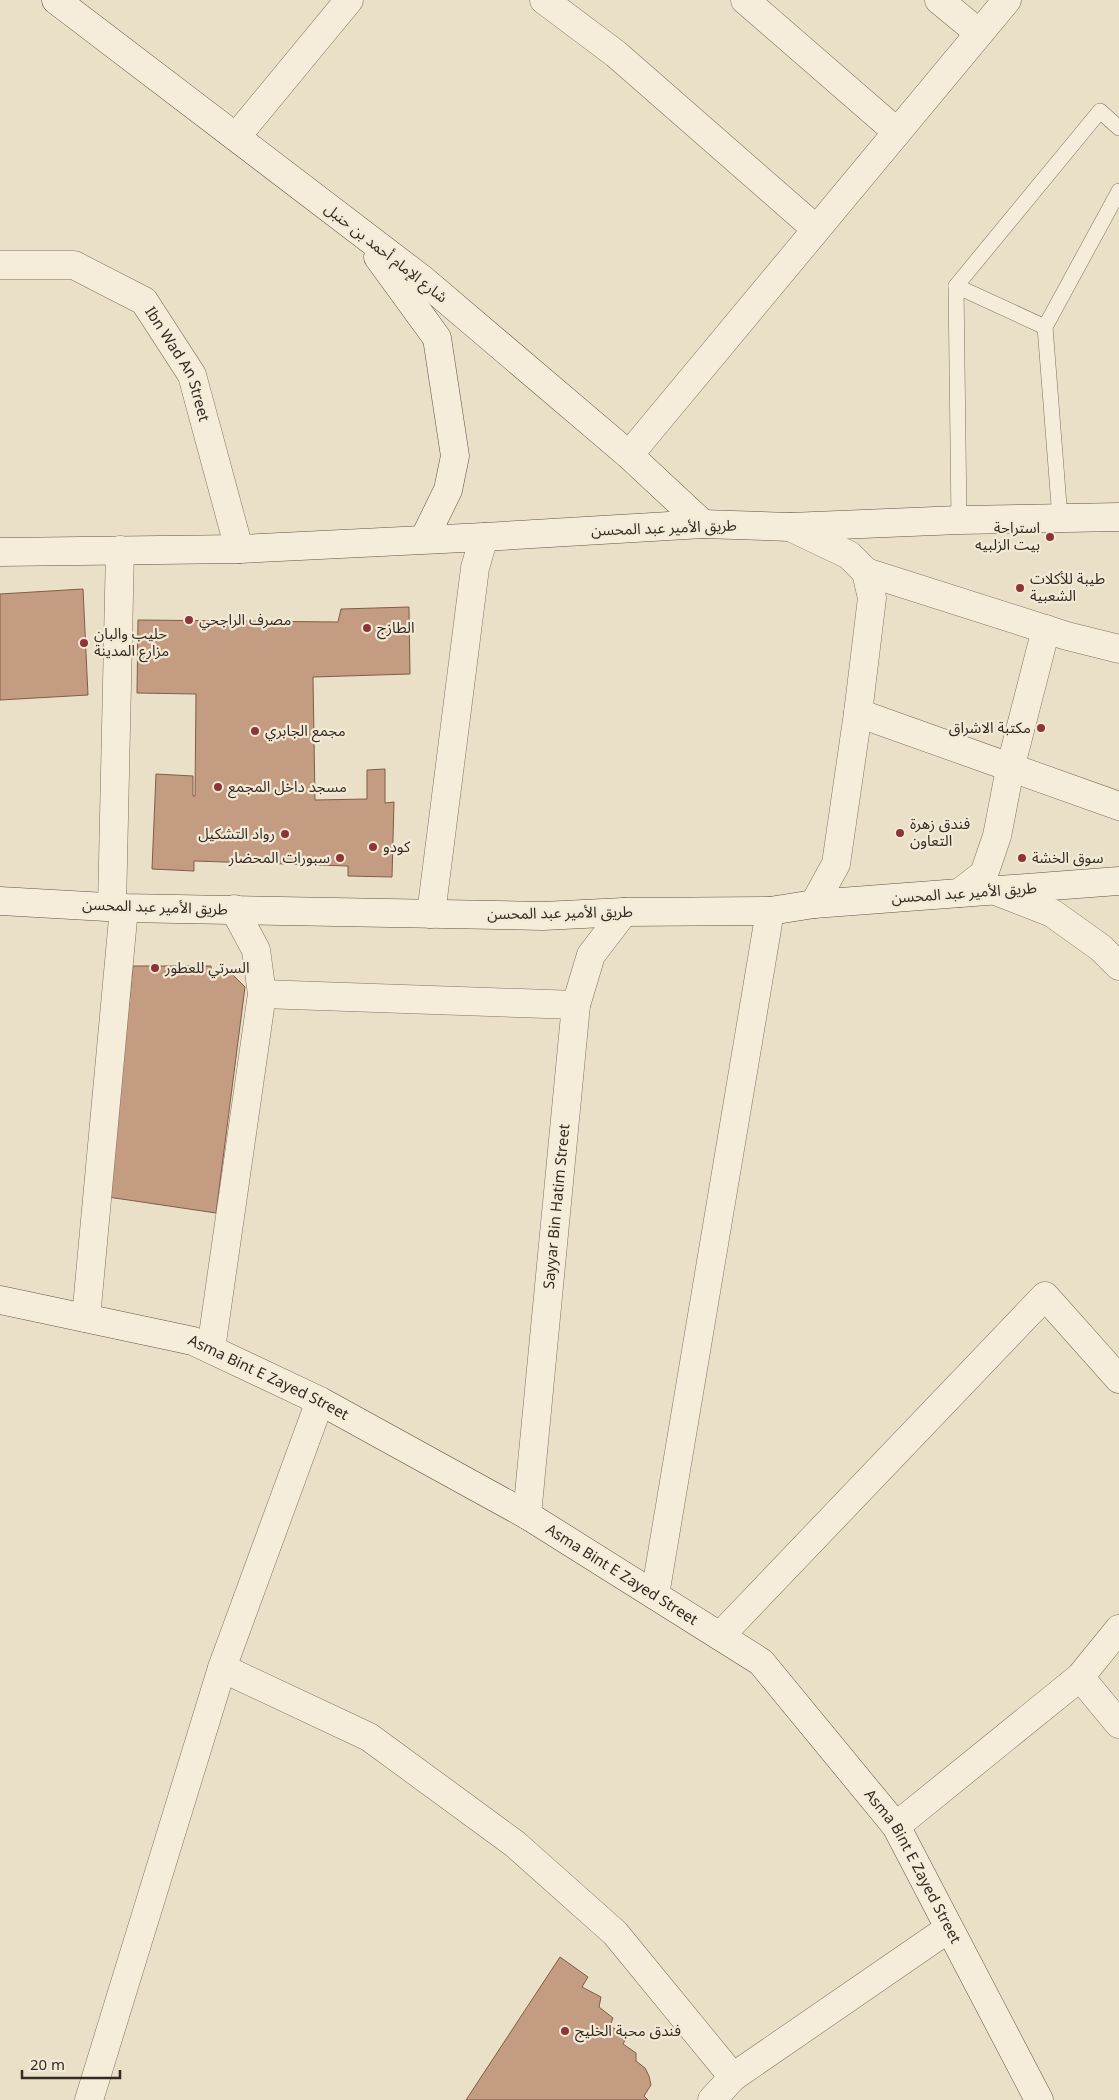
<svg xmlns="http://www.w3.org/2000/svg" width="1119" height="2100" viewBox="0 0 1119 2100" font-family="Georgia,'Noto Sans Arabic',serif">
<rect width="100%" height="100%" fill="#eadfc7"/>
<g fill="#c39c81" stroke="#805d47">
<path d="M 83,589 L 88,695 L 0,700 L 0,594 Z"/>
<path d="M 409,607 L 410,674 L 313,677 L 315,800 L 367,799 L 367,770 L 385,769 L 385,803 L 394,802 L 392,877 L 348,876 L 348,866 L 194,861 L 194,871 L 152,869 L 156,774 L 193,776 L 193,796 L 195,796 L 196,694 L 137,693 L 138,620 L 338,622 L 341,609 Z"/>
<path d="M 133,966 L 211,966 L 212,974 L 232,974 L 245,987 L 216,1213 L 108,1197 Z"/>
<path d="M 560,1957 L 588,1977 L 582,1987 L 601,1997 L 599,2007 L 613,2018 L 610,2026 L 627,2036 L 623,2044 L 636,2053 L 636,2061 L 645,2068 L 649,2076 L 651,2085 L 644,2096 L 648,2100 L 466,2100 Z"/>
</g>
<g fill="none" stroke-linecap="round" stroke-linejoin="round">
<defs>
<g id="lane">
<path d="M 956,286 L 1045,327"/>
<path d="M 1060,518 L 1045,327 L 1119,191"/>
<path d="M 959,520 L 956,286 L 1100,111 L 1119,128"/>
</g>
<g id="street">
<path d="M 544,0 L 616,54 L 816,229"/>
<path d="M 745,0 L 897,132"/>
<path d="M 939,0 L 979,33"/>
<path d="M 236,137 L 349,0"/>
<path id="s1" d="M 0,265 L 74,265 L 144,301 L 192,375 L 239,549"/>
<path d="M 629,455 L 1007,0"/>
<path d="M 790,527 L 849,555 L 866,572 L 872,598 L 858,713 L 836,864 L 814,904"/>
<path d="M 866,572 L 1067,636 L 1119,649"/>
<path d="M 858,713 L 1119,806"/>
<path d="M 993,890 L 1052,913 L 1101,948 L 1119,966"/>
<path d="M 959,893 L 984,874 L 997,836 L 1010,769 L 1046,629"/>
<path d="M 112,907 L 120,550"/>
<path d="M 431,914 L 475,568 L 484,537"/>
<path d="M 262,994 L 576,1005"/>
<path d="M 86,1318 L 124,908"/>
<path d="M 211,1349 L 262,994 L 256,950 L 234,909"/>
<path id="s2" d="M 527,1515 L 576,1005 L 591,955 L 624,912"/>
<path d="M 655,1595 L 770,911"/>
<path d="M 720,1636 L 1045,1296 L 1119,1379"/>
<path d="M 222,1668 L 369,1737 L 515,1844 L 615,1933 L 733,2077"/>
<path d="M 1080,1677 L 1119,1724"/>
<path d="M 896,1826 L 1080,1677 L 1119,1629"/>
<path d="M 89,2100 L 222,1668 L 320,1401"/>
<path d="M 712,2100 L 733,2077 L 948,1929"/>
</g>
<g id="secondary">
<path d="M 56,0 L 422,279 L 629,455 L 703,524"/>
<path d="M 378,257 L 437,338 L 455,456 L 448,490 L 424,539"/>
<path d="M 0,552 L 239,549 L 484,537 L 703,524 L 790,527 L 959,520 L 1119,517"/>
<path d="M 0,901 L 124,908 L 543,916 L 624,912 L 770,911 L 814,904 L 1119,881"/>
<path id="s3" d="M 0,1300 L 193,1341 L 320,1401 L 527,1515 L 761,1662 L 896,1826 L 1039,2100"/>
</g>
</defs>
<use href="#lane" stroke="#83725f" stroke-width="16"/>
<use href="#street" stroke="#83725f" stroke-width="29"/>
<use href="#secondary" stroke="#655342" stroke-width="29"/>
<use href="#lane" stroke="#f5edda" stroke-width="15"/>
<use href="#street" stroke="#f5edda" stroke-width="28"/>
<use href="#secondary" stroke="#f5edda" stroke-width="28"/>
</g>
<g fill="#8c3537" stroke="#f2ead6" stroke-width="2">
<circle cx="1050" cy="537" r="5"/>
<circle cx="1020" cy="588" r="5"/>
<circle cx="189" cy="620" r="5"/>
<circle cx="367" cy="628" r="5"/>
<circle cx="84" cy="643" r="5"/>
<circle cx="1041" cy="728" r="5"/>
<circle cx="255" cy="731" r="5"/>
<circle cx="218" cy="787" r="5"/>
<circle cx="900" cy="833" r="5"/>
<circle cx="285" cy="834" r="5"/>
<circle cx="373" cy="847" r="5"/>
<circle cx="340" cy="858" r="5"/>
<circle cx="1022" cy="858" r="5"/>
<circle cx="155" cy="968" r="5"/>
<circle cx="565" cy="2031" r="5"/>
</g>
<g text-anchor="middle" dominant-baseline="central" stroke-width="4.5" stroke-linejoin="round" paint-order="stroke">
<g font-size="15" fill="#352a21" stroke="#f2ead6">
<text transform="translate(386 253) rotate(38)">شارع الإمام أحمد بن حنبل</text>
<text stroke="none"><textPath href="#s1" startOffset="225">Ibn Wad An Street</textPath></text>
<text transform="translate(664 528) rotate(-2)">طريق الأمير عبد المحسن</text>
<text transform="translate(964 893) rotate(-4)">طريق الأمير عبد المحسن</text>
<text transform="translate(155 907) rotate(2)">طريق الأمير عبد المحسن</text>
<text transform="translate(560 913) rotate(-1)">طريق الأمير عبد المحسن</text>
<text stroke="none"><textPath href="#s2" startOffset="310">Sayyar Bin Hatim Street</textPath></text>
<text stroke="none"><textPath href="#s3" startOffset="281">Asma Bint E Zayed Street</textPath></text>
<text stroke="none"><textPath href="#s3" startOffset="686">Asma Bint E Zayed Street</textPath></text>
<text stroke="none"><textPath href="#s3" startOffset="1106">Asma Bint E Zayed Street</textPath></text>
</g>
<g font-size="15" fill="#352a21" stroke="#f2ead6" text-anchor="start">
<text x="1040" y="528" text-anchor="end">استراحة<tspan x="1040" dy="17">بيت الزلبيه</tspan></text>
<text x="1030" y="579">طيبة للأكلات<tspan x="1030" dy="17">الشعبية</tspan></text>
<text x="199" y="620">مصرف الراجحي</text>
<text x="377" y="628">الطازج</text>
<text x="94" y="634">حليب والبان<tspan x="94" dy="17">مزارع المدينة</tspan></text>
<text x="1031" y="728" text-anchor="end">مكتبة الاشراق</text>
<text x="265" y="731">مجمع الجابري</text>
<text x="228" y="787">مسجد داخل المجمع</text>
<text x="910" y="824">فندق زهرة<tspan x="910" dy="17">التعاون</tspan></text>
<text x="275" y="834" text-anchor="end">رواد التشكيل</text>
<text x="383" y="847">كودو</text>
<text x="330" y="858" text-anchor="end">سبورات المحضار</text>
<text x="1032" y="858">سوق الخشة</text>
<text x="165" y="968">السرتي للعطور</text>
<text x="575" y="2031">فندق محبة الخليج</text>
</g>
</g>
<path d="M22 2070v8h98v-8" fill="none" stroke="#352a21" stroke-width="2.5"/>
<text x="30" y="2070" font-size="15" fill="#352a21" stroke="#f2ead6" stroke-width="4" paint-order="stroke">20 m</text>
</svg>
